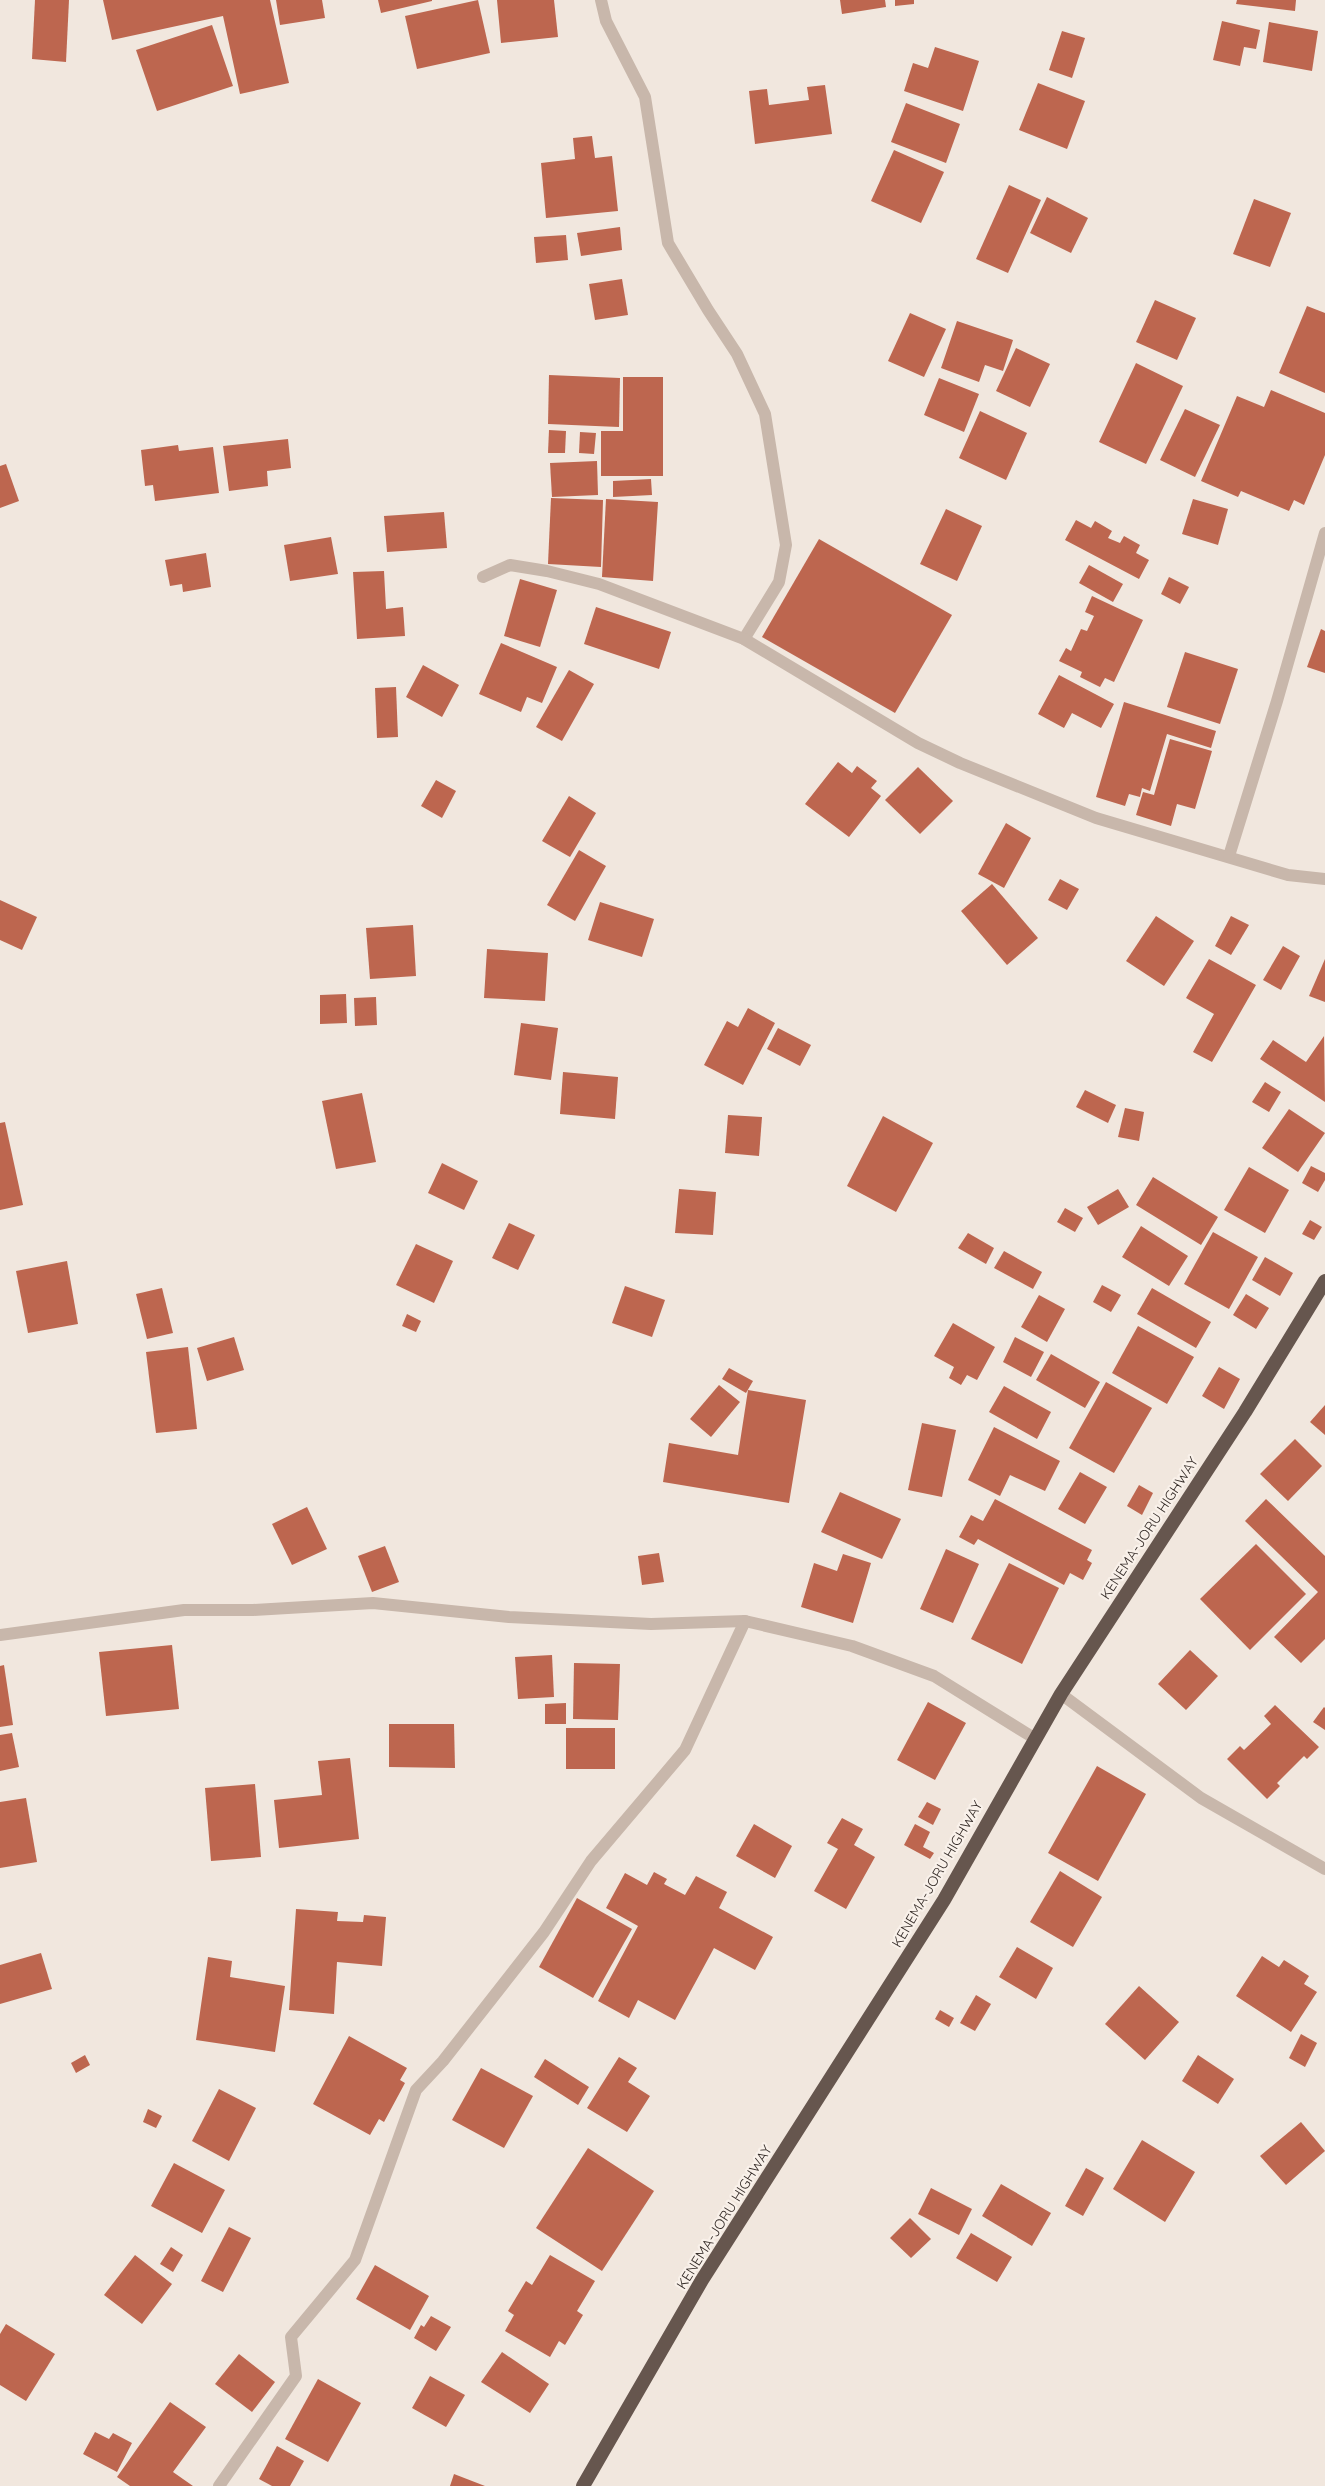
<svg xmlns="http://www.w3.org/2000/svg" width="1325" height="2486" viewBox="0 0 1325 2486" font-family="Quicksand,sans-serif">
<rect width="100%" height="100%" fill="#f1e7de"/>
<g fill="#bd664f">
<path d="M 35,0 L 69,0 L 66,62 L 32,59 Z"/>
<path d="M 103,0 L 270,0 L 289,83 L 240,94 L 223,16 L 112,40 Z"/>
<path d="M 276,0 L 322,0 L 325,18 L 280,25 Z"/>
<path d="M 378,0 L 432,0 L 432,1 L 381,13 Z"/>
<path d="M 478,0 L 490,53 L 417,69 L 405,16 Z"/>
<path d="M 497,0 L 554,0 L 558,37 L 501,43 Z"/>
<path d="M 840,0 L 885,0 L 886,7 L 842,14 Z"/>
<path d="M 895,0 L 914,0 L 914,4 L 895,6 Z"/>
<path d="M 1237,0 L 1296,0 L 1295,11 L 1236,4 Z"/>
<path d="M 1222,21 L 1260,30 L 1256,49 L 1244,47 L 1240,66 L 1213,60 Z"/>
<path d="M 1269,22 L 1318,31 L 1312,71 L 1263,62 Z"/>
<path d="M 212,25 L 233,86 L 157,111 L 136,50 Z"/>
<path d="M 1062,31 L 1085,38 L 1072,78 L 1049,70 Z"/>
<path d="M 935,47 L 979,61 L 963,111 L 904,91 L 913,63 L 928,68 Z"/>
<path d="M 1038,83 L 1085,101 L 1067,149 L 1019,130 Z"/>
<path d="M 825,85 L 832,134 L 755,144 L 749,91 L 767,89 L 769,105 L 809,100 L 807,87 Z"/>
<path d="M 906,103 L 960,124 L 946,163 L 891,142 Z"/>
<path d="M 592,136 L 595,158 L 612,156 L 618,211 L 546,218 L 541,163 L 575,159 L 573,138 Z"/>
<path d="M 894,150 L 944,172 L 921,223 L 871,201 Z"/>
<path d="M 1009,185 L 1041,200 L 1008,273 L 976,259 Z"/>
<path d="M 1047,197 L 1088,218 L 1071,253 L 1030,233 Z"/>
<path d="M 1254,199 L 1291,213 L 1270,267 L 1233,254 Z"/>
<path d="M 620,227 L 622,250 L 581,256 L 577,233 Z"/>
<path d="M 566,235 L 568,260 L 536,263 L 534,237 Z"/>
<path d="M 622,279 L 628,315 L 595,320 L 589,284 Z"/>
<path d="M 1155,300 L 1196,318 L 1177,360 L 1136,342 Z"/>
<path d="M 1307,306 L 1325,313 L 1325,393 L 1279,373 Z"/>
<path d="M 910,313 L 946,329 L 924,377 L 888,361 Z"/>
<path d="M 957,321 L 1013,340 L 1003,371 L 985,365 L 979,382 L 941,368 Z"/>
<path d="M 1016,348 L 1050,364 L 1030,407 L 996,391 Z"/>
<path d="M 1136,363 L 1183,386 L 1146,464 L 1099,442 Z"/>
<path d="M 549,375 L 620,378 L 619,427 L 548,424 Z"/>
<path d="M 623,377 L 663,377 L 663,476 L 601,476 L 601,431 L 623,431 Z"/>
<path d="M 939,378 L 979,394 L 964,432 L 924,415 Z"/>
<path d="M 1271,390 L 1325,413 L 1325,455 L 1304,505 L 1294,500 L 1289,511 L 1241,491 L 1238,497 L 1201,481 L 1237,396 L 1264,407 Z"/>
<path d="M 1185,409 L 1220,425 L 1195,477 L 1160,460 Z"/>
<path d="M 980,411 L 1027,433 L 1006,480 L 959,458 Z"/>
<path d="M 549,430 L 566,431 L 565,453 L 548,453 Z"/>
<path d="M 580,432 L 596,433 L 594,454 L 579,453 Z"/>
<path d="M 288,439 L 291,468 L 267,471 L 268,486 L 229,491 L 223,446 Z"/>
<path d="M 178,445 L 179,451 L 213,447 L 219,493 L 155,501 L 153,485 L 145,486 L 141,450 Z"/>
<path d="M 597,461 L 598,495 L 552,497 L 550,463 Z"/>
<path d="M 6,464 L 19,501 L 0,508 L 0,466 Z"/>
<path d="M 651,479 L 652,495 L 613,497 L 613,481 Z"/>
<path d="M 551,498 L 603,500 L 601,567 L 548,564 Z"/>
<path d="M 606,499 L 658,502 L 653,581 L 602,577 Z"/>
<path d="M 1193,499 L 1228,509 L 1218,545 L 1182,534 Z"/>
<path d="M 946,509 L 982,526 L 957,581 L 920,564 Z"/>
<path d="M 444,512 L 447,548 L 387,552 L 384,516 Z"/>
<path d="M 1076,520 L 1091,528 L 1095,521 L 1112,531 L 1108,538 L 1120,543 L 1124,536 L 1140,545 L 1136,553 L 1149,560 L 1139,579 L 1065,540 Z"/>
<path d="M 331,537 L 338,574 L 290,581 L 284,545 Z"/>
<path d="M 819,539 L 952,615 L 895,713 L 762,637 Z"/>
<path d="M 206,553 L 211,587 L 183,592 L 182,584 L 170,586 L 165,560 Z"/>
<path d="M 1089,565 L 1123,584 L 1113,602 L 1079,583 Z"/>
<path d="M 384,571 L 386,609 L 403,607 L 405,636 L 357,639 L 353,572 Z"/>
<path d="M 1169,577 L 1189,587 L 1180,604 L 1161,594 Z"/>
<path d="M 520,579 L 557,590 L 540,647 L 504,636 Z"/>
<path d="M 1092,596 L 1143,620 L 1114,682 L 1105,678 L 1100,687 L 1080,677 L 1082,672 L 1059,661 L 1066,648 L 1071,651 L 1081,629 L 1087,631 L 1094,616 L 1085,612 Z"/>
<path d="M 596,607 L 671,632 L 659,669 L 584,644 Z"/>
<path d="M 1321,629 L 1325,631 L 1325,673 L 1307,667 Z"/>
<path d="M 501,643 L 557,667 L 542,703 L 527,697 L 521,712 L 479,694 Z"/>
<path d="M 1185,652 L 1238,669 L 1220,724 L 1167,707 Z"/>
<path d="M 423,665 L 459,685 L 442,717 L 406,697 Z"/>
<path d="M 569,670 L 594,684 L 562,741 L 536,727 Z"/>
<path d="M 1059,675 L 1114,704 L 1101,728 L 1072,713 L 1064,728 L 1038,714 Z"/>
<path d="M 396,687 L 398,737 L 377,738 L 375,688 Z"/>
<path d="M 1124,702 L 1216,731 L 1211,748 L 1167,734 L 1150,791 L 1142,788 L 1140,797 L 1129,794 L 1125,806 L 1096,797 Z"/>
<path d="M 1170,739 L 1212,751 L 1195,809 L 1177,804 L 1171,826 L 1136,815 L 1143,792 L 1154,795 Z"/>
<path d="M 838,762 L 852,773 L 857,766 L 877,781 L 871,788 L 881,796 L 849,837 L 805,804 Z"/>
<path d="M 918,767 L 953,801 L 920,834 L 885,800 Z"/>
<path d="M 436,780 L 456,791 L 442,818 L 421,806 Z"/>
<path d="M 569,796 L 596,813 L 570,857 L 542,841 Z"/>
<path d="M 1006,823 L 1031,838 L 1004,888 L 978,874 Z"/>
<path d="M 579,850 L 606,866 L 575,921 L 547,905 Z"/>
<path d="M 1060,879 L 1079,889 L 1067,910 L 1048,900 Z"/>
<path d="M 992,884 L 1038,938 L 1007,965 L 961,911 Z"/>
<path d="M 0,900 L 37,917 L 22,950 L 0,940 Z"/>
<path d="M 600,902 L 654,919 L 642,957 L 588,940 Z"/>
<path d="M 1156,916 L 1194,941 L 1164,986 L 1126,961 Z"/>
<path d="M 1231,916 L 1249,925 L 1231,955 L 1215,946 Z"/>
<path d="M 413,925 L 416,976 L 370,979 L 366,928 Z"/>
<path d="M 1283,946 L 1300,956 L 1281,990 L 1263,980 Z"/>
<path d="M 487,949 L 548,953 L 545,1001 L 484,998 Z"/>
<path d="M 1209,959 L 1256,985 L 1212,1062 L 1193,1052 L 1214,1014 L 1186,998 Z"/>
<path d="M 1325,959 L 1325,1002 L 1309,996 Z"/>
<path d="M 346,994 L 347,1023 L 320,1024 L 320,995 Z"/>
<path d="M 376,997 L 377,1025 L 355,1026 L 354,998 Z"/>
<path d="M 748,1008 L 775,1023 L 743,1085 L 704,1065 L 727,1021 L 738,1027 Z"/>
<path d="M 521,1023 L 558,1028 L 551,1080 L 514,1075 Z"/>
<path d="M 778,1028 L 811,1045 L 800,1066 L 767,1049 Z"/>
<path d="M 1324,1036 L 1325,1102 L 1260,1059 L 1273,1040 L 1306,1062 Z"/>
<path d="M 563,1072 L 618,1077 L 615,1119 L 560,1114 Z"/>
<path d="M 1265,1082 L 1281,1092 L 1269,1112 L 1252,1102 Z"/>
<path d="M 1085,1090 L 1116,1105 L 1108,1123 L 1076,1107 Z"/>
<path d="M 362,1093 L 376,1162 L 336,1169 L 322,1101 Z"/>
<path d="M 1125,1108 L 1144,1112 L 1139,1141 L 1118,1137 Z"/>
<path d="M 1289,1109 L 1325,1133 L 1298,1172 L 1262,1148 Z"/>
<path d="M 728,1115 L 762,1117 L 759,1156 L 725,1153 Z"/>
<path d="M 883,1116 L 933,1143 L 896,1212 L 847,1186 Z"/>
<path d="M 5,1122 L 23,1205 L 0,1210 L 0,1123 Z"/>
<path d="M 442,1163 L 478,1181 L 464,1210 L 428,1193 Z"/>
<path d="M 1311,1166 L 1325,1173 L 1325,1180 L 1318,1192 L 1302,1183 Z"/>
<path d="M 1249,1167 L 1289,1190 L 1265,1233 L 1224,1210 Z"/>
<path d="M 1153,1177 L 1218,1217 L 1201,1245 L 1136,1205 Z"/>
<path d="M 679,1189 L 716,1192 L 713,1235 L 675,1233 Z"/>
<path d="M 1118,1189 L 1129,1207 L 1098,1225 L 1087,1207 Z"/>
<path d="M 1065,1208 L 1083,1218 L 1075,1232 L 1057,1222 Z"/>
<path d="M 1310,1220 L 1322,1227 L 1314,1240 L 1302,1234 Z"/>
<path d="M 509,1223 L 535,1235 L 518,1270 L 492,1258 Z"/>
<path d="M 1141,1226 L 1188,1256 L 1169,1286 L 1122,1257 Z"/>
<path d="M 1213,1232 L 1258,1257 L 1229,1309 L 1184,1284 Z"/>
<path d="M 968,1233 L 994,1248 L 986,1264 L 958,1248 Z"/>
<path d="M 416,1244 L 453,1261 L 434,1303 L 396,1285 Z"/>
<path d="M 1004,1251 L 1042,1272 L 1033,1289 L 994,1268 Z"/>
<path d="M 1265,1257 L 1293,1273 L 1280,1296 L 1252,1280 Z"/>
<path d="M 67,1261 L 78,1324 L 28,1333 L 16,1271 Z"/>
<path d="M 1102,1285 L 1121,1295 L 1111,1312 L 1093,1302 Z"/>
<path d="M 625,1286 L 665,1300 L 652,1337 L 612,1323 Z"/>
<path d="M 162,1288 L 173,1333 L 147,1339 L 136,1294 Z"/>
<path d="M 1152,1288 L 1211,1322 L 1196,1348 L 1137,1314 Z"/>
<path d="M 1246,1294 L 1269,1308 L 1256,1329 L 1233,1315 Z"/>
<path d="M 1039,1295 L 1065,1309 L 1047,1342 L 1021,1327 Z"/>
<path d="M 407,1314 L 421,1321 L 416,1332 L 402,1326 Z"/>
<path d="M 953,1323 L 995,1347 L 977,1380 L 967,1375 L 961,1385 L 949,1378 L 954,1367 L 934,1356 Z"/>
<path d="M 1138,1326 L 1194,1357 L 1167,1404 L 1112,1373 Z"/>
<path d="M 234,1337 L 244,1370 L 207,1381 L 197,1348 Z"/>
<path d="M 1015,1337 L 1044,1352 L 1031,1377 L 1003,1362 Z"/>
<path d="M 188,1347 L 197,1429 L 156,1433 L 146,1352 Z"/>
<path d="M 1051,1354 L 1100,1382 L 1085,1408 L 1036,1380 Z"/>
<path d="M 1219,1367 L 1240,1379 L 1224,1409 L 1202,1396 Z"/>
<path d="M 729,1368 L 753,1381 L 746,1393 L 722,1379 Z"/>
<path d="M 1106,1382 L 1152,1408 L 1114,1473 L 1069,1448 Z"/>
<path d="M 719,1385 L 740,1402 L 711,1437 L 690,1419 Z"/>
<path d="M 1004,1386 L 1051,1412 L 1037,1439 L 989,1412 Z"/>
<path d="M 748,1390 L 806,1400 L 789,1503 L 663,1482 L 669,1443 L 738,1455 Z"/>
<path d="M 1325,1405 L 1325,1435 L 1310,1422 Z"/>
<path d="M 922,1423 L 956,1430 L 942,1497 L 908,1490 Z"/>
<path d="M 994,1427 L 1060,1461 L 1045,1491 L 1010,1475 L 1000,1496 L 968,1480 Z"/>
<path d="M 1295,1439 L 1322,1466 L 1288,1501 L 1260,1474 Z"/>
<path d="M 1080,1472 L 1107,1487 L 1085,1524 L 1058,1509 Z"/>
<path d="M 1139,1485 L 1153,1493 L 1142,1515 L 1127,1506 Z"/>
<path d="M 840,1492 L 901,1519 L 882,1559 L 821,1532 Z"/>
<path d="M 995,1499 L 1092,1550 L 1087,1560 L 1092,1563 L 1083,1580 L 1070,1573 L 1064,1585 L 978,1539 L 974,1545 L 959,1537 L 971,1515 L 983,1521 Z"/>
<path d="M 1266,1499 L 1325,1556 L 1325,1639 L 1301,1663 L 1274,1637 L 1318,1592 L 1245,1521 Z"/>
<path d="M 307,1507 L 327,1549 L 292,1565 L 272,1524 Z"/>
<path d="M 1256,1544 L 1306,1594 L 1250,1650 L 1200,1599 Z"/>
<path d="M 385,1546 L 399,1582 L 372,1592 L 358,1556 Z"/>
<path d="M 946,1549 L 979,1564 L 953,1623 L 920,1609 Z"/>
<path d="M 659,1553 L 664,1582 L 642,1585 L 638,1556 Z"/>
<path d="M 843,1554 L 871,1563 L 853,1623 L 801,1607 L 814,1563 L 837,1571 Z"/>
<path d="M 1009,1563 L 1059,1588 L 1022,1664 L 971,1639 Z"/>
<path d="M 172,1645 L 179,1709 L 106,1716 L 99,1652 Z"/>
<path d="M 1190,1650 L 1218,1676 L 1186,1710 L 1158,1684 Z"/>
<path d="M 552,1655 L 554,1697 L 518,1699 L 515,1657 Z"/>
<path d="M 574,1663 L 620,1664 L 618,1720 L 573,1719 Z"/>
<path d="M 4,1665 L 13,1725 L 0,1727 L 0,1666 Z"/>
<path d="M 928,1702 L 966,1723 L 935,1780 L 897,1760 Z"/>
<path d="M 566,1703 L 566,1724 L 545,1724 L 545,1704 Z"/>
<path d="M 1275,1705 L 1319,1747 L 1307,1759 L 1304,1756 L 1277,1783 L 1280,1786 L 1267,1799 L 1227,1759 L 1240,1746 L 1244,1750 L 1271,1724 L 1264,1716 Z"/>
<path d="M 1324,1707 L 1325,1708 L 1325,1730 L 1313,1722 Z"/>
<path d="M 389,1724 L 454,1724 L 455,1768 L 389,1767 Z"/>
<rect x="566" y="1728" width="49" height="41"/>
<path d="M 12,1733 L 19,1767 L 0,1771 L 0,1735 Z"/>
<path d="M 350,1758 L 359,1839 L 279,1848 L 274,1800 L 322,1795 L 318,1761 Z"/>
<path d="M 1097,1766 L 1146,1794 L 1098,1881 L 1048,1853 Z"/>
<path d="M 255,1784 L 261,1857 L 211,1861 L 205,1788 Z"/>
<path d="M 26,1798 L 37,1862 L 0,1868 L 0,1802 Z"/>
<path d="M 927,1802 L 941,1809 L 933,1825 L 918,1817 Z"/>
<path d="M 842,1818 L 863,1829 L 854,1845 L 875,1857 L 846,1909 L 814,1891 L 838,1849 L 827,1843 Z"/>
<path d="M 754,1824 L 792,1846 L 775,1878 L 736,1856 Z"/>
<path d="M 915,1824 L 930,1832 L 923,1847 L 934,1853 L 930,1859 L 904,1845 Z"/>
<path d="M 1060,1871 L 1102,1897 L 1073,1947 L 1030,1922 Z"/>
<path d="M 654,1872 L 667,1879 L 664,1884 L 685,1895 L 696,1876 L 727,1892 L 719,1908 L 773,1937 L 755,1970 L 714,1948 L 675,2020 L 638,2000 L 629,2018 L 598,2001 L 638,1926 L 606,1908 L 625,1873 L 647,1885 Z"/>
<path d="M 577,1898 L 632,1929 L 593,1998 L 539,1967 Z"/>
<path d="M 296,1909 L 338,1912 L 337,1921 L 363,1922 L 364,1915 L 386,1917 L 382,1966 L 337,1962 L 334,2014 L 289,2010 Z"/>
<path d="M 1017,1947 L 1053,1968 L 1036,1999 L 999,1977 Z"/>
<path d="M 41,1953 L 52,1989 L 0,2004 L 0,1965 Z"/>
<path d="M 1262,1956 L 1279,1967 L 1284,1960 L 1309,1976 L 1304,1984 L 1317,1992 L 1291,2032 L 1236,1996 Z"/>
<path d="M 208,1957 L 232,1961 L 230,1977 L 285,1986 L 275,2052 L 196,2040 Z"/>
<path d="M 1139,1986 L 1179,2022 L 1145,2060 L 1105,2024 Z"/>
<path d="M 976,1995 L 991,2004 L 975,2031 L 960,2023 Z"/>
<path d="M 940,2010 L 954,2018 L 949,2027 L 935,2019 Z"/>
<path d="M 1301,2034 L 1317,2043 L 1305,2067 L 1289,2058 Z"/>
<path d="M 349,2036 L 407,2068 L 400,2080 L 405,2083 L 384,2122 L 379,2119 L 370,2135 L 313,2104 Z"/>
<path d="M 85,2055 L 90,2065 L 76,2073 L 71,2063 Z"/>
<path d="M 1198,2055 L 1234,2079 L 1218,2104 L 1182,2081 Z"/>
<path d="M 619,2057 L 637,2068 L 628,2082 L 650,2096 L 627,2132 L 587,2108 Z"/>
<path d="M 545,2059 L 589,2087 L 578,2105 L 534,2077 Z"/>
<path d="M 481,2068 L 533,2096 L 504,2148 L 452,2120 Z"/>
<path d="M 219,2089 L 256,2108 L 229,2161 L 192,2141 Z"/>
<path d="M 148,2109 L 162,2116 L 156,2128 L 143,2122 Z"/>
<path d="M 1301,2122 L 1325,2151 L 1286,2185 L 1260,2156 Z"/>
<path d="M 1142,2140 L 1195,2172 L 1165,2222 L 1113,2189 Z"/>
<path d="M 588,2148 L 654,2191 L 602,2271 L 536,2228 Z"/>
<path d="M 174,2163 L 225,2190 L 202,2233 L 151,2206 Z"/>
<path d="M 1086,2168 L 1104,2178 L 1083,2216 L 1065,2206 Z"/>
<path d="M 1001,2184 L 1051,2213 L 1032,2246 L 982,2216 Z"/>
<path d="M 931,2188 L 972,2209 L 959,2235 L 918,2214 Z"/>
<path d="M 910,2218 L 931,2239 L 911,2258 L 890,2238 Z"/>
<path d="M 229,2227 L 251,2238 L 223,2292 L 201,2281 Z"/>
<path d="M 971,2233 L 1012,2257 L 997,2282 L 956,2258 Z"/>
<path d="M 171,2247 L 183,2255 L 173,2272 L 160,2264 Z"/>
<path d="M 135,2255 L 172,2284 L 142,2324 L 104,2295 Z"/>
<path d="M 550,2255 L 595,2281 L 577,2311 L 583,2315 L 565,2345 L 559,2341 L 550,2357 L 505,2331 L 514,2315 L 508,2311 L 526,2281 L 532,2285 Z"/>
<path d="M 375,2265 L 429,2296 L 410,2330 L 356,2299 Z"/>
<path d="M 431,2316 L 451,2327 L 436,2351 L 414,2338 L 421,2325 L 424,2327 Z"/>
<path d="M 6,2324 L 55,2354 L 26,2401 L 0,2385 L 0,2334 Z"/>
<path d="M 502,2352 L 549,2384 L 530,2413 L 481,2382 Z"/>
<path d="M 239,2354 L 275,2382 L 252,2412 L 215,2384 Z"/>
<path d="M 430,2376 L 465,2395 L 446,2427 L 412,2408 Z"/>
<path d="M 318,2379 L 361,2403 L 328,2462 L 285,2439 Z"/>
<path d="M 170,2402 L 206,2427 L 173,2472 L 193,2486 L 130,2486 L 117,2477 Z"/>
<path d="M 95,2432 L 109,2439 L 113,2433 L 132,2443 L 117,2472 L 83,2454 Z"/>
<path d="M 277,2446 L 304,2461 L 290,2486 L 272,2486 L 259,2479 Z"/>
<path d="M 454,2474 L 485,2486 L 450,2486 Z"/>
</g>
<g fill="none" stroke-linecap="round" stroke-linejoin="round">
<g stroke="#c8b7ab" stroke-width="12">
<path d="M 601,0 L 606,21 L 645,97 L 668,243 L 708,310 L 737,354 L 765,414 L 786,545 L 779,582 L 744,639"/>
<path d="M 483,577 L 510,565 L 547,571 L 599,584 L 744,639 L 918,743 L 960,763 L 1096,818 L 1288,875 L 1325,879"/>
<path d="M 1229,856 L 1277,701 L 1325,533"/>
<path d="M 0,1635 L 184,1610 L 253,1610 L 373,1603 L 509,1617 L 651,1624 L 745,1621 L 852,1646 L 934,1676 L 1034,1738"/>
<path d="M 1061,1694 L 1201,1798 L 1325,1869"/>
<path d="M 219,2486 L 296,2376 L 291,2337 L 355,2260 L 416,2090 L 443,2061 L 544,1932 L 591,1861 L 685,1750 L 745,1621"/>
</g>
<path stroke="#66564e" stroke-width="14" d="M 583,2486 L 702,2280 L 944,1900 L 1061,1694 L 1245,1412 L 1325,1281"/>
</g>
<g text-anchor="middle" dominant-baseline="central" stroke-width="4.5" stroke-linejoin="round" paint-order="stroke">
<g font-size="14" fill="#362d29" stroke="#f9f1ea">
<text transform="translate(1149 1528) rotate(-57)">KENEMA-JORU HIGHWAY</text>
<text transform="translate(937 1874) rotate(-60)">KENEMA-JORU HIGHWAY</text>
<text transform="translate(724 2217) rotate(-58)">KENEMA-JORU HIGHWAY</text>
</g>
</g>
</svg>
